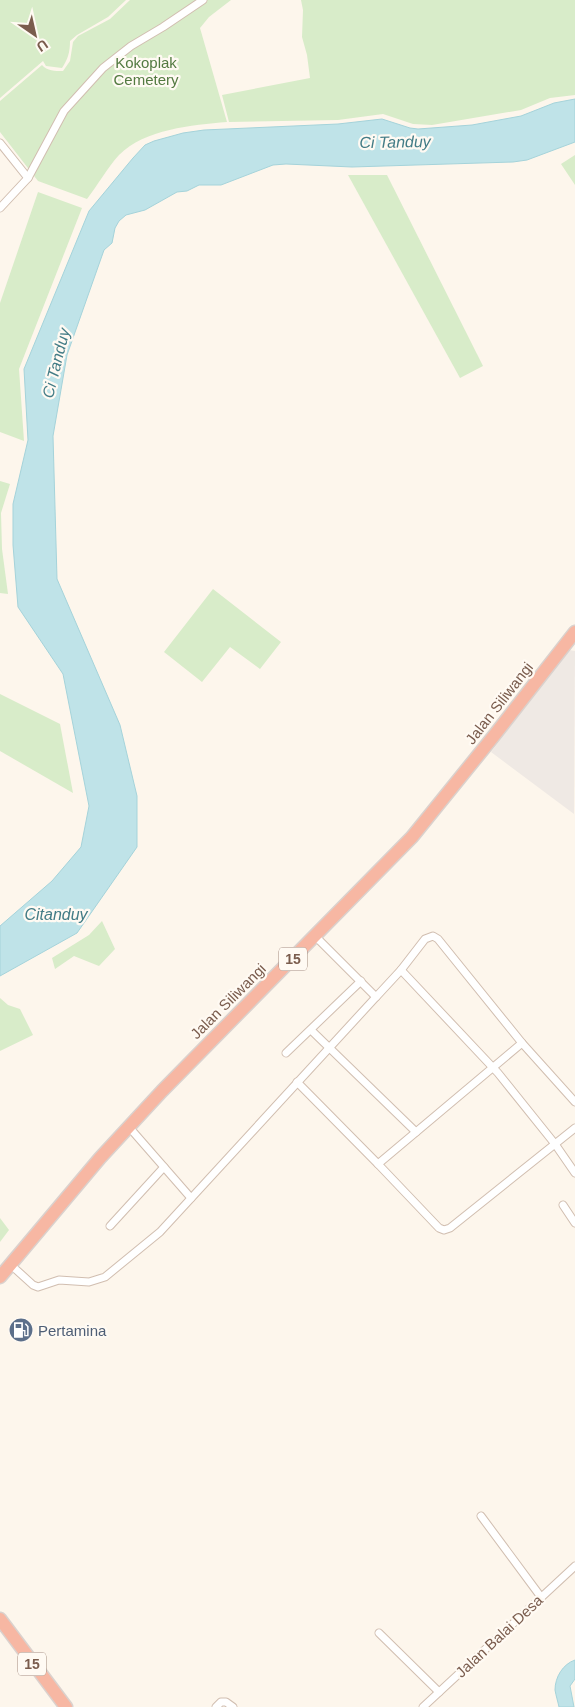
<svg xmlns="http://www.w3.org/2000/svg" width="575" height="1707" viewBox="0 0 575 1707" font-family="Arial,sans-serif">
<rect width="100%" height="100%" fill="#fdf6ec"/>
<path fill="#efe9e4" d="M 569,650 L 575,651 L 574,814 L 491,752 Z"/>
<g fill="#d8ecc9">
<path d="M 0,0 L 126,0 L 108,17 L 77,35 L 70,41 C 70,52 68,59 62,68 L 46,66 L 43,61 L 0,98 Z"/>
<path d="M 130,0 L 231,0 L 209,17 L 200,28 L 227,122 C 192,125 145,129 119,155 C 107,168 98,185 87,199 L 38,181 L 0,132 L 0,101 L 42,65 C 47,71 55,71 63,71 L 70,61 L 73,42 L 78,36 L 110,19 Z"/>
<path d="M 301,0 L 575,0 L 575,95 L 550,98 L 521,110 L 432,125 L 413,124 L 383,114 L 338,120 L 229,122 L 222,95 L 310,78 L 307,55 L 302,37 L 303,10 Z"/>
<path d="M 575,155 L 575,185 L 561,164 Z"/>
<path d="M 348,175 L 387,175 L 483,366 L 460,378 Z"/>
<path d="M 38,192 L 82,208 L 19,369 L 24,441 L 0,432 L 0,303 Z"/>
<path d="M 0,481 L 10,484 L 1,513 L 2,549 L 8,594 L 0,593 Z"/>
<path d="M 213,589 L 281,642 L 260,669 L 230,647 L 202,682 L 164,652 Z"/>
<path d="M 0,694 L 60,724 L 73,793 L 0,751 Z"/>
<path d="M 102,921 L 115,949 L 99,966 L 74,956 L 55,969 L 52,958 L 89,935 Z"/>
<path d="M 0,998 L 8,1005 L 20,1009 L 33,1035 L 0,1051 Z"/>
<path d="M 0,1218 L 9,1230 L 0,1242 Z"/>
</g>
<g fill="#bfe3e8" stroke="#a5d3da">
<path d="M 575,99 L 575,142 L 527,160 L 513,162 L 352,167 L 286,164 L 273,165 L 221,185 L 199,185 L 187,191 L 177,192 L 145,210 L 126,215 L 119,221 L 115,228 L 112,243 L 104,250 L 67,355 L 53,436 L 57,579 L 120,725 L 137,796 L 137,847 L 77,933 L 0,976 L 0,926 L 52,881 L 81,847 L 89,806 L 63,674 L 18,607 L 13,545 L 13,504 L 28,440 L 24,369 L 89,211 L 133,158 L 145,145 L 154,141 L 183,133 L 204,130 L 338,124 L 382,119 L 410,128 L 418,129 L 472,125 L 521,116 L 554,103 Z"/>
<path d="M 575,1660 L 575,1679 L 570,1686 L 574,1707 L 559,1707 C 558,1702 556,1696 555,1690 C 555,1677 563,1664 575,1660 Z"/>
</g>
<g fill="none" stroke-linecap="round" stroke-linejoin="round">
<defs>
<g id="street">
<path d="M 0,143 L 28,178"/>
<path d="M 0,208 L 28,178 L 64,111 L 103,68 L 131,46 L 163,27 L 203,0"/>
<path d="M 315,936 L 376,997 L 401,970 L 498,1073 L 555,1144 L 575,1173"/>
<path d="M 401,970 L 425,939 L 433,936 L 438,939 L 522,1043 L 575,1102"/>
<path d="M 311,1030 L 416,1132"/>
<path d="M 286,1053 L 361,981"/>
<path d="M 297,1082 L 378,1164 L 522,1043"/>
<path d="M 129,1127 L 191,1198"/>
<path d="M 378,1164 L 439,1228 L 444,1230 L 450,1228 L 575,1128"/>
<path d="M 563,1205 L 575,1223"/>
<path d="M 110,1226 L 164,1167"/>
<path d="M 11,1265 L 33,1285 L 38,1287 L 59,1280 L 89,1282 L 105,1277 L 160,1232 L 376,997"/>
<path d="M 481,1516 L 541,1597"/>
<path d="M 379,1633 L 439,1692"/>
<path d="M 216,1707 L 221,1702 L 226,1702 L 233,1707"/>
<path d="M 423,1707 L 575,1566"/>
</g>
<g id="highway">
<path d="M 0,1277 L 100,1158 L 162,1091 L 412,837 L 493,737 L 575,632"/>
<path d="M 0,1619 L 66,1707"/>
</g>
</defs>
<use href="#street" stroke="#d1beb0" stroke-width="9"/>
<use href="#highway" stroke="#dad1cd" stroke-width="15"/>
<use href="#street" stroke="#fff" stroke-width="7"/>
<use href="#highway" stroke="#f7b7a3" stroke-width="12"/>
</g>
<defs>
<symbol id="fuel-disc" viewBox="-11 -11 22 22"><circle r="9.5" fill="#5c6f8a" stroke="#fffaf3"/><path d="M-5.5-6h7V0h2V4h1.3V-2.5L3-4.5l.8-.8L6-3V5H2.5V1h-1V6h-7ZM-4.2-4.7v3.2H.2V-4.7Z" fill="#fff"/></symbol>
</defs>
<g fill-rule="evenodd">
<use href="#fuel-disc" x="7" y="1316" width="28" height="28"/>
</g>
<g text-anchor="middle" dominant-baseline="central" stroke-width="4.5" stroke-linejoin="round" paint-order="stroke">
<g fill="#fffaf3" stroke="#a28b7f" stroke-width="1">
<rect x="279" y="947.5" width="28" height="23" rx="4"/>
<rect x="18" y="1652.5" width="28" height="23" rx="4"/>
</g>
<g font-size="14" font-weight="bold" fill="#7a5c4d">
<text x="293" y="959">15</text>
<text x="32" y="1664">15</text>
</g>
<g font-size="15" fill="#537a41" stroke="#fffaf3">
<text x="146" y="62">Kokoplak<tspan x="146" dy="17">Cemetery</tspan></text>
</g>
<g font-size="15" fill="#7a5c4d" stroke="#fffaf3">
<text transform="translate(499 703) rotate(-52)">Jalan Siliwangi</text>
<text transform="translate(228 1001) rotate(-45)">Jalan Siliwangi</text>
<text transform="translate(499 1636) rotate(-43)">Jalan Balai Desa</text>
</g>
<g font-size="15" fill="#4e5e75" stroke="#fffaf3" text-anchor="start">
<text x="38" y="1330">Pertamina</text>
</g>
<g font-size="16" font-style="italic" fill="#437c86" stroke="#fffaf3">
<text transform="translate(395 142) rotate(-1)">Ci Tanduy</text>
<text transform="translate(56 363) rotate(-76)">Ci Tanduy</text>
<text x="56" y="914">Citanduy</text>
</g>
</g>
<g transform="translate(35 35) rotate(146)" stroke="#fffaf3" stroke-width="4" paint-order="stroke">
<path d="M0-4L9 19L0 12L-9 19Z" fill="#7a5c4d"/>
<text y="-8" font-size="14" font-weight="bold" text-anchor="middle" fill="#7a5c4d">U</text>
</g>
</svg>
